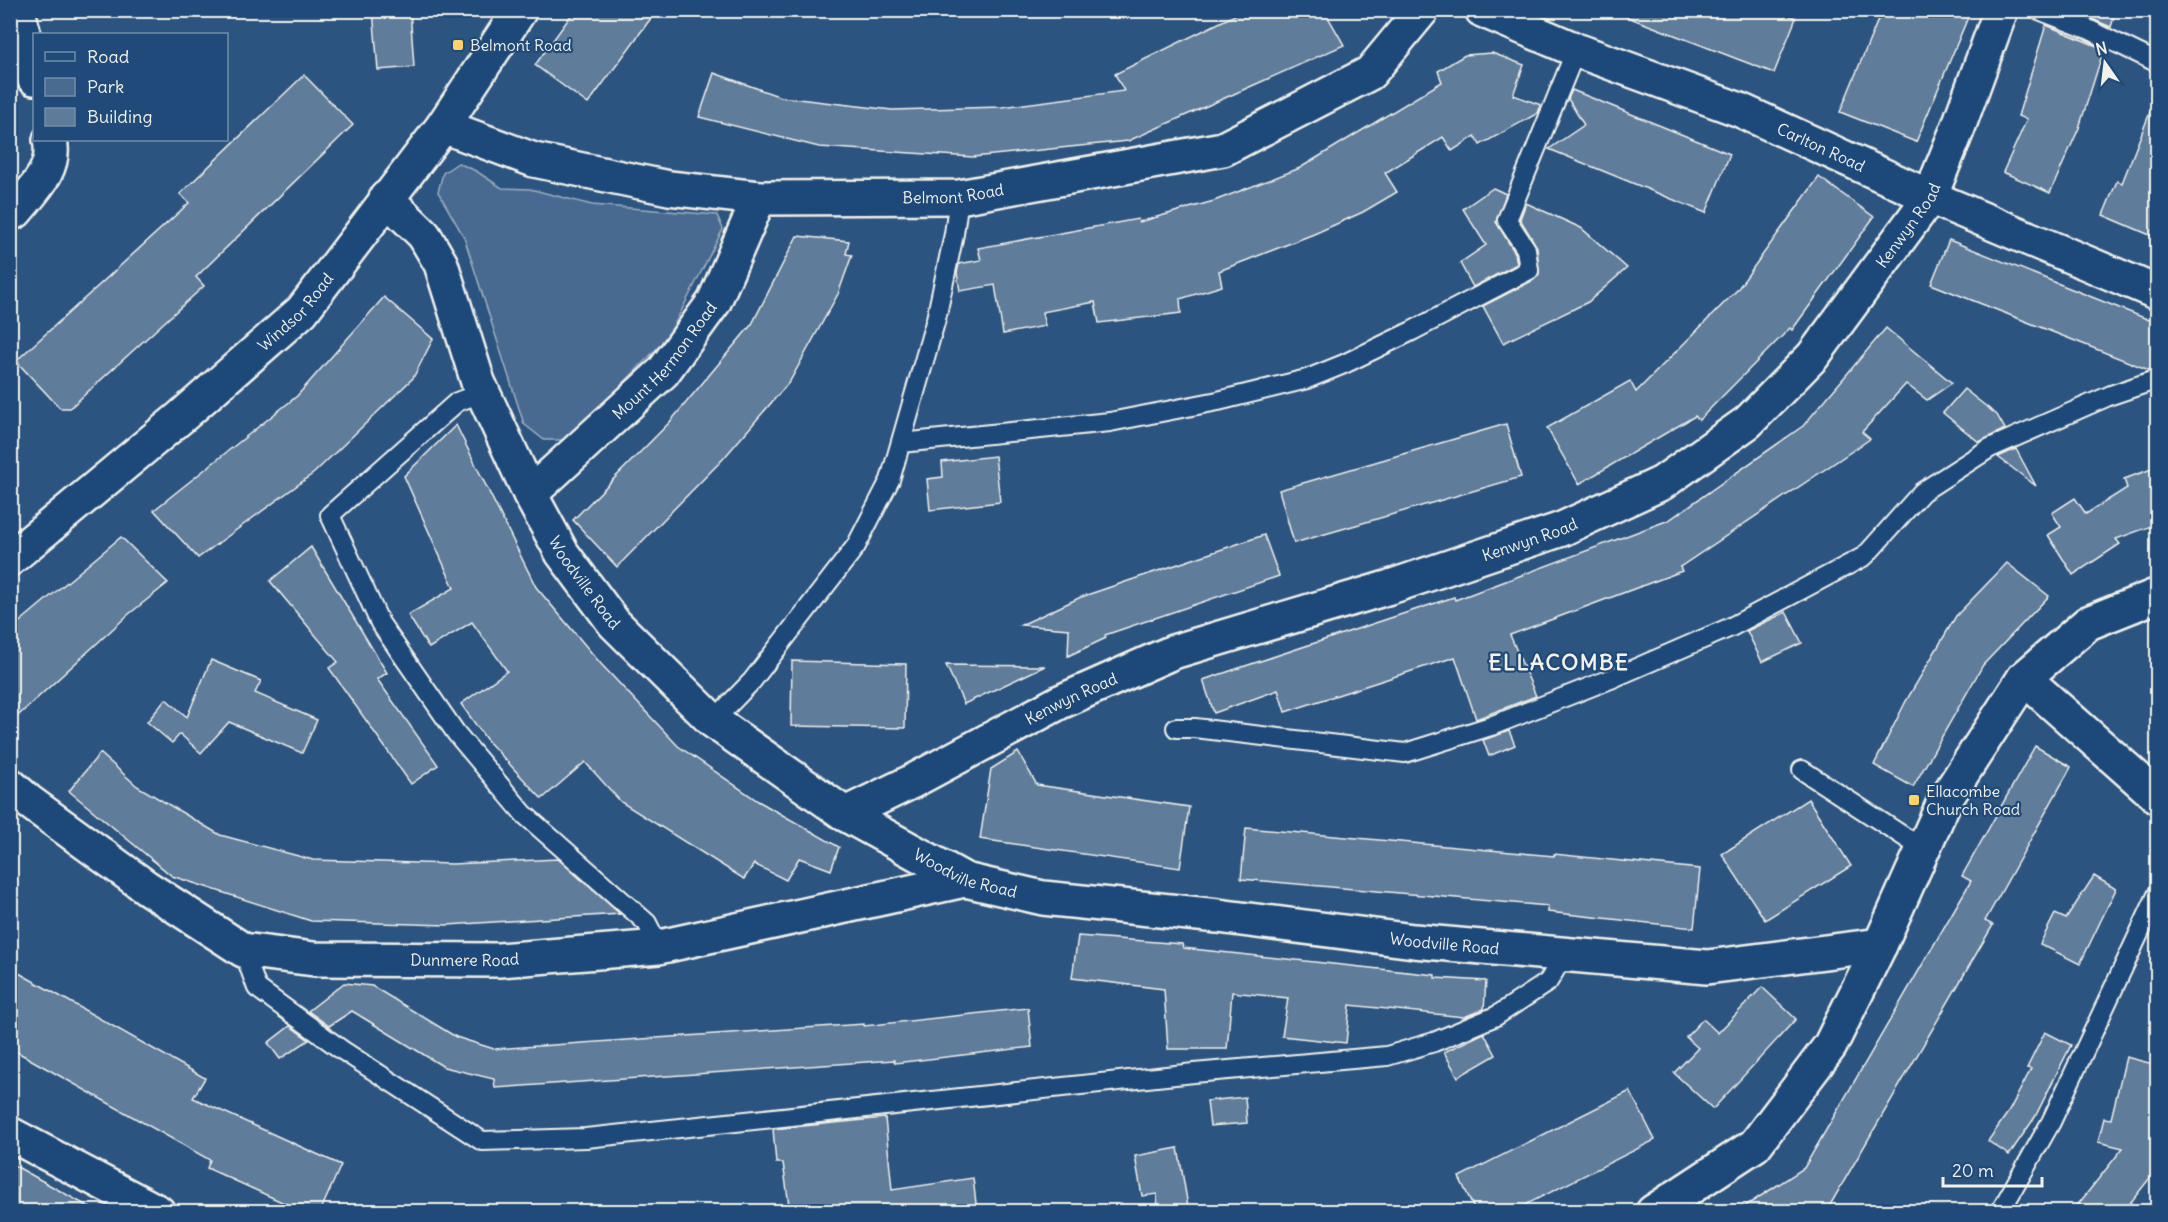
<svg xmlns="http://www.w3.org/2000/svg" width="2168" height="1222" viewBox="0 0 2168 1222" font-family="Delius,sans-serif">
<rect width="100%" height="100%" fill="#2c5481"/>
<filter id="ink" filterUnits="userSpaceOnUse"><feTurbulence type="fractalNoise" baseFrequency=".0167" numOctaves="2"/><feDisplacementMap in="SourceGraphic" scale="12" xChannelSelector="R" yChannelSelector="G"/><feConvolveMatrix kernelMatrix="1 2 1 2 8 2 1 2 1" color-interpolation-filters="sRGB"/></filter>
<g filter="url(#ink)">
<path fill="#496b90" stroke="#9eaebc" stroke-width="1.5" d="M 458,163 L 476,171 L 502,188 L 530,189 L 592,205 L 717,215 L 723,229 L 668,337 L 588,420 L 565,440 L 544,440 L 524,424 L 464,237 L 438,192 L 443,173 Z"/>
<g fill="#5e7b9a" stroke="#f4f1e8" stroke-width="1.5">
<path d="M 373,10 L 410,10 L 414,67 L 378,70 Z"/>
<path d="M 575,10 L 657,10 L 588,104 L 535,65 Z"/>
<path d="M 1245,10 L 1324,10 L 1344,45 L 1128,141 L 973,157 L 819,147 L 699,117 L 714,73 L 781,97 L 892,110 L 1002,107 L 1124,91 L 1115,74 Z"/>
<path d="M 1618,10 L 1775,10 L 1796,18 L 1774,73 L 1617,13 Z"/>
<path d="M 1882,10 L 1971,10 L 1916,142 L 1840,112 Z"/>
<path d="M 2071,10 L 2116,10 L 2111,27 Z"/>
<path d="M 2046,25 L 2104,49 L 2079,128 L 2050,193 L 2003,172 L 2027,119 L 2018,116 Z"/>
<path d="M 1492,53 L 1524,65 L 1513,95 L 1541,105 L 1538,113 L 1480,145 L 1475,136 L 1452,151 L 1443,137 L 1385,173 L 1397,192 L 1363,212 L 1314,234 L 1219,271 L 1222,286 L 1180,299 L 1181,313 L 1099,323 L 1095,302 L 1042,312 L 1045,326 L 1003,334 L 995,285 L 960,291 L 957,273 L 959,264 L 981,260 L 978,248 L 1138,219 L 1139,222 L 1214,201 L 1300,168 L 1442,82 L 1438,71 L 1465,55 Z"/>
<path d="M 304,75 L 353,125 L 196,277 L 204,286 L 70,408 L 60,408 L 16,361 L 189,203 L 180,194 Z"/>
<path d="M 1572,90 L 1730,154 L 1706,213 L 1549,149 L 1584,125 L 1568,99 Z"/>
<path d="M 2156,97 L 2157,97 L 2157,238 L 2103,215 L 2117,181 L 2122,183 Z"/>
<path d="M 1819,177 L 1874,217 L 1792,330 L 1790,328 L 1699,420 L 1695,416 L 1579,484 L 1547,428 L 1630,381 L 1636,392 L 1737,290 Z"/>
<path d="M 1493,188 L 1506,194 L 1496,222 L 1515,253 L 1517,264 L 1473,287 L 1460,263 L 1486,245 L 1463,209 Z"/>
<path d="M 1526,203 L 1581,228 L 1627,268 L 1588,302 L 1503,343 L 1483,306 L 1534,280 L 1539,274 L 1537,247 L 1520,219 Z"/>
<path d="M 797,236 L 849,241 L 846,254 L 852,255 L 838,294 L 790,381 L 723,459 L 617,567 L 573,520 L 669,423 L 752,324 Z"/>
<path d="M 1949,240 L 2157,323 L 2157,368 L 2149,370 L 1931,284 Z"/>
<path d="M 384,297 L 433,339 L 413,378 L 314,473 L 198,558 L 154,510 L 297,396 Z"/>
<path d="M 1886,328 L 1952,383 L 1927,400 L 1906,384 L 1862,432 L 1870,439 L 1680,567 L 1682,571 L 1510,635 L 1536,696 L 1476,719 L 1455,657 L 1285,712 L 1278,690 L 1214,713 L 1203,680 L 1454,597 L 1455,600 L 1669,520 L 1803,426 Z"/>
<path d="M 1964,389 L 1997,415 L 2005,429 L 1979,442 L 1943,413 Z"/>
<path d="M 1506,424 L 1521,477 L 1294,543 L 1279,490 Z"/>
<path d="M 456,425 L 536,587 L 601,664 L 678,746 L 758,801 L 839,847 L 831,870 L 799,858 L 786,880 L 754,864 L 744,879 L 621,802 L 585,762 L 542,799 L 486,739 L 461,704 L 507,671 L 472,622 L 429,648 L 408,615 L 454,588 L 404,476 Z"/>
<path d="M 2016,449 L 2036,486 L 1998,457 Z"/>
<path d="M 995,456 L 1000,502 L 930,510 L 927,479 L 943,477 L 942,462 Z"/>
<path d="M 2157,467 L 2157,524 L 2116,539 L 2120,544 L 2073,575 L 2048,535 L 2061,527 L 2052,513 L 2075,498 L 2086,514 L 2127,488 L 2124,479 Z"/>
<path d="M 1264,535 L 1279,576 L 1105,635 L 1106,638 L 1068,656 L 1069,629 L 1021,625 L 1081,597 Z"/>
<path d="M 121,537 L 168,583 L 129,614 L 10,723 L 10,630 Z"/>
<path d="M 311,547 L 387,673 L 377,679 L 438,765 L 411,784 L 329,668 L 338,662 L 270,581 Z"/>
<path d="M 2007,563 L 2049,596 L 1983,665 L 1913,787 L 1874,765 L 1906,701 L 1956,616 Z"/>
<path d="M 1786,612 L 1802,643 L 1762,662 L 1747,631 Z"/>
<path d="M 211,660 L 261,681 L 255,693 L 317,720 L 302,753 L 229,722 L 201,753 L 180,734 L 172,743 L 147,722 L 166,699 L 187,717 Z"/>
<path d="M 792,661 L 906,664 L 905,728 L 791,726 Z"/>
<path d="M 946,665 L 1045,666 L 964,704 Z"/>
<path d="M 1509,731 L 1515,745 L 1489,756 L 1483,740 Z"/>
<path d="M 2035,746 L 2071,767 L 1985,921 L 1993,925 L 1826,1212 L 1736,1212 L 1804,1168 L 1971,881 L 1962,876 Z"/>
<path d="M 1018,752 L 1037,785 L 1189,807 L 1180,868 L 980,839 L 991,769 Z"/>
<path d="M 100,753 L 137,786 L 220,835 L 313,860 L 452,864 L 558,859 L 620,914 L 447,925 L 311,921 L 172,876 L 69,791 Z"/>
<path d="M 1808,799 L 1851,866 L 1765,920 L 1722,854 Z"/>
<path d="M 1246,828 L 1554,856 L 1554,854 L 1700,869 L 1694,928 L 1548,912 L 1548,906 L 1241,879 Z"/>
<path d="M 2094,876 L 2116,889 L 2080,964 L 2040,944 L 2055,914 L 2066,919 Z"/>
<path d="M 1078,936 L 1182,944 L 1183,948 L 1435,975 L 1435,978 L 1486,981 L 1484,1009 L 1464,1017 L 1350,1005 L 1346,1043 L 1282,1036 L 1288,998 L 1232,992 L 1227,1049 L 1168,1049 L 1164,989 L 1072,978 Z"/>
<path d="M 10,968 L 205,1078 L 193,1098 L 341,1165 L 320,1212 L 304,1212 L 207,1168 L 210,1160 L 10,1048 Z"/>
<path d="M 344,983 L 372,986 L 456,1037 L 494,1049 L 864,1024 L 864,1026 L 1028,1008 L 1032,1047 L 895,1063 L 894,1060 L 495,1088 L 494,1079 L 444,1067 L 352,1011 L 329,1026 L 308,1011 Z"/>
<path d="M 1762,987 L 1796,1019 L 1713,1109 L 1674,1073 L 1698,1048 L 1686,1037 L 1703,1019 L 1718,1033 Z"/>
<path d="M 290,1026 L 309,1040 L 280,1059 L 268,1043 Z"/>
<path d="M 2045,1032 L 2071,1045 L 2035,1117 L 2009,1155 L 1988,1141 L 2009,1111 L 2031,1069 L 2027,1068 Z"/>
<path d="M 1484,1033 L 1496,1055 L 1458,1077 L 1444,1052 Z"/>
<path d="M 2126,1057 L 2157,1065 L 2157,1169 L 2123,1212 L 2072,1212 L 2123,1148 L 2098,1142 L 2104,1118 L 2111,1119 Z"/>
<path d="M 1630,1091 L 1655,1140 L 1511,1212 L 1476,1212 L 1459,1177 Z"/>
<path d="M 1245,1097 L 1247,1123 L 1210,1126 L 1207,1101 Z"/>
<path d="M 885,1118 L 892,1190 L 973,1178 L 977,1212 L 790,1212 L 783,1163 L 776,1163 L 773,1129 Z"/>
<path d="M 1178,1148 L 1189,1212 L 1158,1212 L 1157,1194 L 1142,1196 L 1135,1156 Z"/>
<path d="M 10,1163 L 98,1212 L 10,1212 Z"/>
</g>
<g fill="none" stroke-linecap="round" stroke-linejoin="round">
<defs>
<g id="service">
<path d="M 2039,10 L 2088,29 L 2158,63"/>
<path d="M 483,392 L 457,402 L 330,515 L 380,623 L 456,733 L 524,814 L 647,923 L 659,947"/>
<path d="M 901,443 L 1110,422 L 1218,401 L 1307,379 L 1344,364 L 1412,331 L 1529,270 L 1526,249 L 1507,220 L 1576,50"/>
<path d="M 713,721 L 752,681 L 856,546 L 890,480 L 936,319 L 954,234 L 959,197"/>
<path d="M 1176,728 L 1195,728 L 1405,753 L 1491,726 L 1613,678 L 1731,627 L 1865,556 L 1922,492 L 1990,448 L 2111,395 L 2158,379"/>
<path d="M 1802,770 L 1923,849"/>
<path d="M 243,950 L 257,988 L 342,1050 L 482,1141 L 586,1138 L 1194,1073 L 1387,1056 L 1434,1042 L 1496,1016 L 1548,982 L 1564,955"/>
<path d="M 2000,1212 L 2051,1122 L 2158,893"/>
</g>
<g id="minor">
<path d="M 18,10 L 34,78"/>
<path id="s1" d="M 1482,10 L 1576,50 L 1740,110 L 1930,197 L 2158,293"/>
<path id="s2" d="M 443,126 L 534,160 L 669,188 L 759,198 L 959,197 L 1223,149 L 1370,73 L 1422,10"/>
<path id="s3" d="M 386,198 L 424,235 L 441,264 L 478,382 L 530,494 L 562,553 L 614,623 L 713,721 L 845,814 L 965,880 L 1043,898 L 1218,916 L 1414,941 L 1707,967 L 1880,945"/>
<path d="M 10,214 L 16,211 C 33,190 57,169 50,140"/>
<path id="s4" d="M 530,494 L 663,372 L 714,302 L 759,198"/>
<path d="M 2024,678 L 2158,797"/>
<path id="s5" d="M 10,785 L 28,801 L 146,887 L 243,950 L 314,959 L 499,960 L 659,947 L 965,880"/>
<path id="s6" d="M 845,814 L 911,782 L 1060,702 L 1173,652 L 1390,587 L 1562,529 L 1662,483 L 1748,422 L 1813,356 L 1930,197 L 1958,128 L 2001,10"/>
<path d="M 10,1134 L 158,1212"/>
</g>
<g id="tertiary">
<path id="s7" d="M 10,559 L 181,417 L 302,311 L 443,126 L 520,10"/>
<path d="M 1653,1212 L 1755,1145 L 1830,1046 L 1880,945 L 1945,800 L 2024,678 L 2088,623 L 2158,595"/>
</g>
</defs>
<use href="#service" stroke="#f4f1e8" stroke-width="22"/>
<use href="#minor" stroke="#f4f1e8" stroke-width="38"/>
<use href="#tertiary" stroke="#f4f1e8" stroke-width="38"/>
<use href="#service" stroke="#1f4a7a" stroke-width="18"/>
<use href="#minor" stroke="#1f4a7a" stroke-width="33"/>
<use href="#tertiary" stroke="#1f4a7a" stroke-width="33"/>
</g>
</g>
<g fill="#ffd166" stroke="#1f4a7a" stroke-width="2">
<rect x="452" y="39" width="12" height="12" rx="3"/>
<rect x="1908" y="794" width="12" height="12" rx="3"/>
</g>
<g text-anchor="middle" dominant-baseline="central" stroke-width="4.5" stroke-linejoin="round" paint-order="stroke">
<g font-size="16" fill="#f4f1e8" stroke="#1f4a7a" text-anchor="start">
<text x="470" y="45">Belmont Road</text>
<text x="1926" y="791">Ellacombe<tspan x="1926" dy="18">Church Road</tspan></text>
</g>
<g font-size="16" fill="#f4f1e8" stroke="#1f4a7a">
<text stroke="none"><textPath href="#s1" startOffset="366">Carlton Road</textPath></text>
<text stroke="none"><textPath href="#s2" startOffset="520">Belmont Road</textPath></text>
<text stroke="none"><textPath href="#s6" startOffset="1244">Kenwyn Road</textPath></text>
<text stroke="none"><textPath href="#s7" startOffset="378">Windsor Road</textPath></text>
<text stroke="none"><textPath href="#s4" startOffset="190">Mount Hermon Road</textPath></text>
<text stroke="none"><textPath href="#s6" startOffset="740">Kenwyn Road</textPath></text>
<text stroke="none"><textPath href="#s3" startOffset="438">Woodville Road</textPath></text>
<text stroke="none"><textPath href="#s6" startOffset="254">Kenwyn Road</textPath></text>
<text stroke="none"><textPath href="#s3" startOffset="924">Woodville Road</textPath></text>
<text stroke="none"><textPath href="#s3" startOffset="1410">Woodville Road</textPath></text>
<text stroke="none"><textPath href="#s5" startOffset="508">Dunmere Road</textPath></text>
</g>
<g font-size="22" font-weight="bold" letter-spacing="1.5" fill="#f4f1e8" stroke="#1f4a7a">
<text x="1559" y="662">ELLACOMBE</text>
</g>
</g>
<rect width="2168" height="1222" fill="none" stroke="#1f4a7a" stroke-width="36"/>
<rect x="18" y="18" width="2132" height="1186" fill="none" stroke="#f4f1e8" stroke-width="2" filter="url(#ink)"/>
<rect x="33" y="33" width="195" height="108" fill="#1f4a7a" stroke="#748da6" stroke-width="1.5"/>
<rect x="45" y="52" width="30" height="9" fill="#1f4a7a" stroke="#748da6" stroke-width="1.5"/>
<text x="87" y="63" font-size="18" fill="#f4f1e8">Road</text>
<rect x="45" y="78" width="30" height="18" fill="#496b90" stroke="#748da6" stroke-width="1.5"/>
<text x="87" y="93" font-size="18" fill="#f4f1e8">Park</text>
<rect x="45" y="108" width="30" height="18" fill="#5e7b9a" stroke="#748da6" stroke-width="1.5"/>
<text x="87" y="123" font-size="18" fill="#f4f1e8">Building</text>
<g transform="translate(2105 63) rotate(346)" stroke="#1f4a7a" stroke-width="4.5" paint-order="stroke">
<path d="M0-4.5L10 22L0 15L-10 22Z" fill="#f4f1e8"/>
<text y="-9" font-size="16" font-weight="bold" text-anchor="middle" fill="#f4f1e8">N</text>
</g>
<path d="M1943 1177v9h99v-9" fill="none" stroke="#f4f1e8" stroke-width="3"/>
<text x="1952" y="1177" font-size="18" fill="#f4f1e8" stroke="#1f4a7a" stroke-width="4.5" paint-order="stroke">20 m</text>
</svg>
